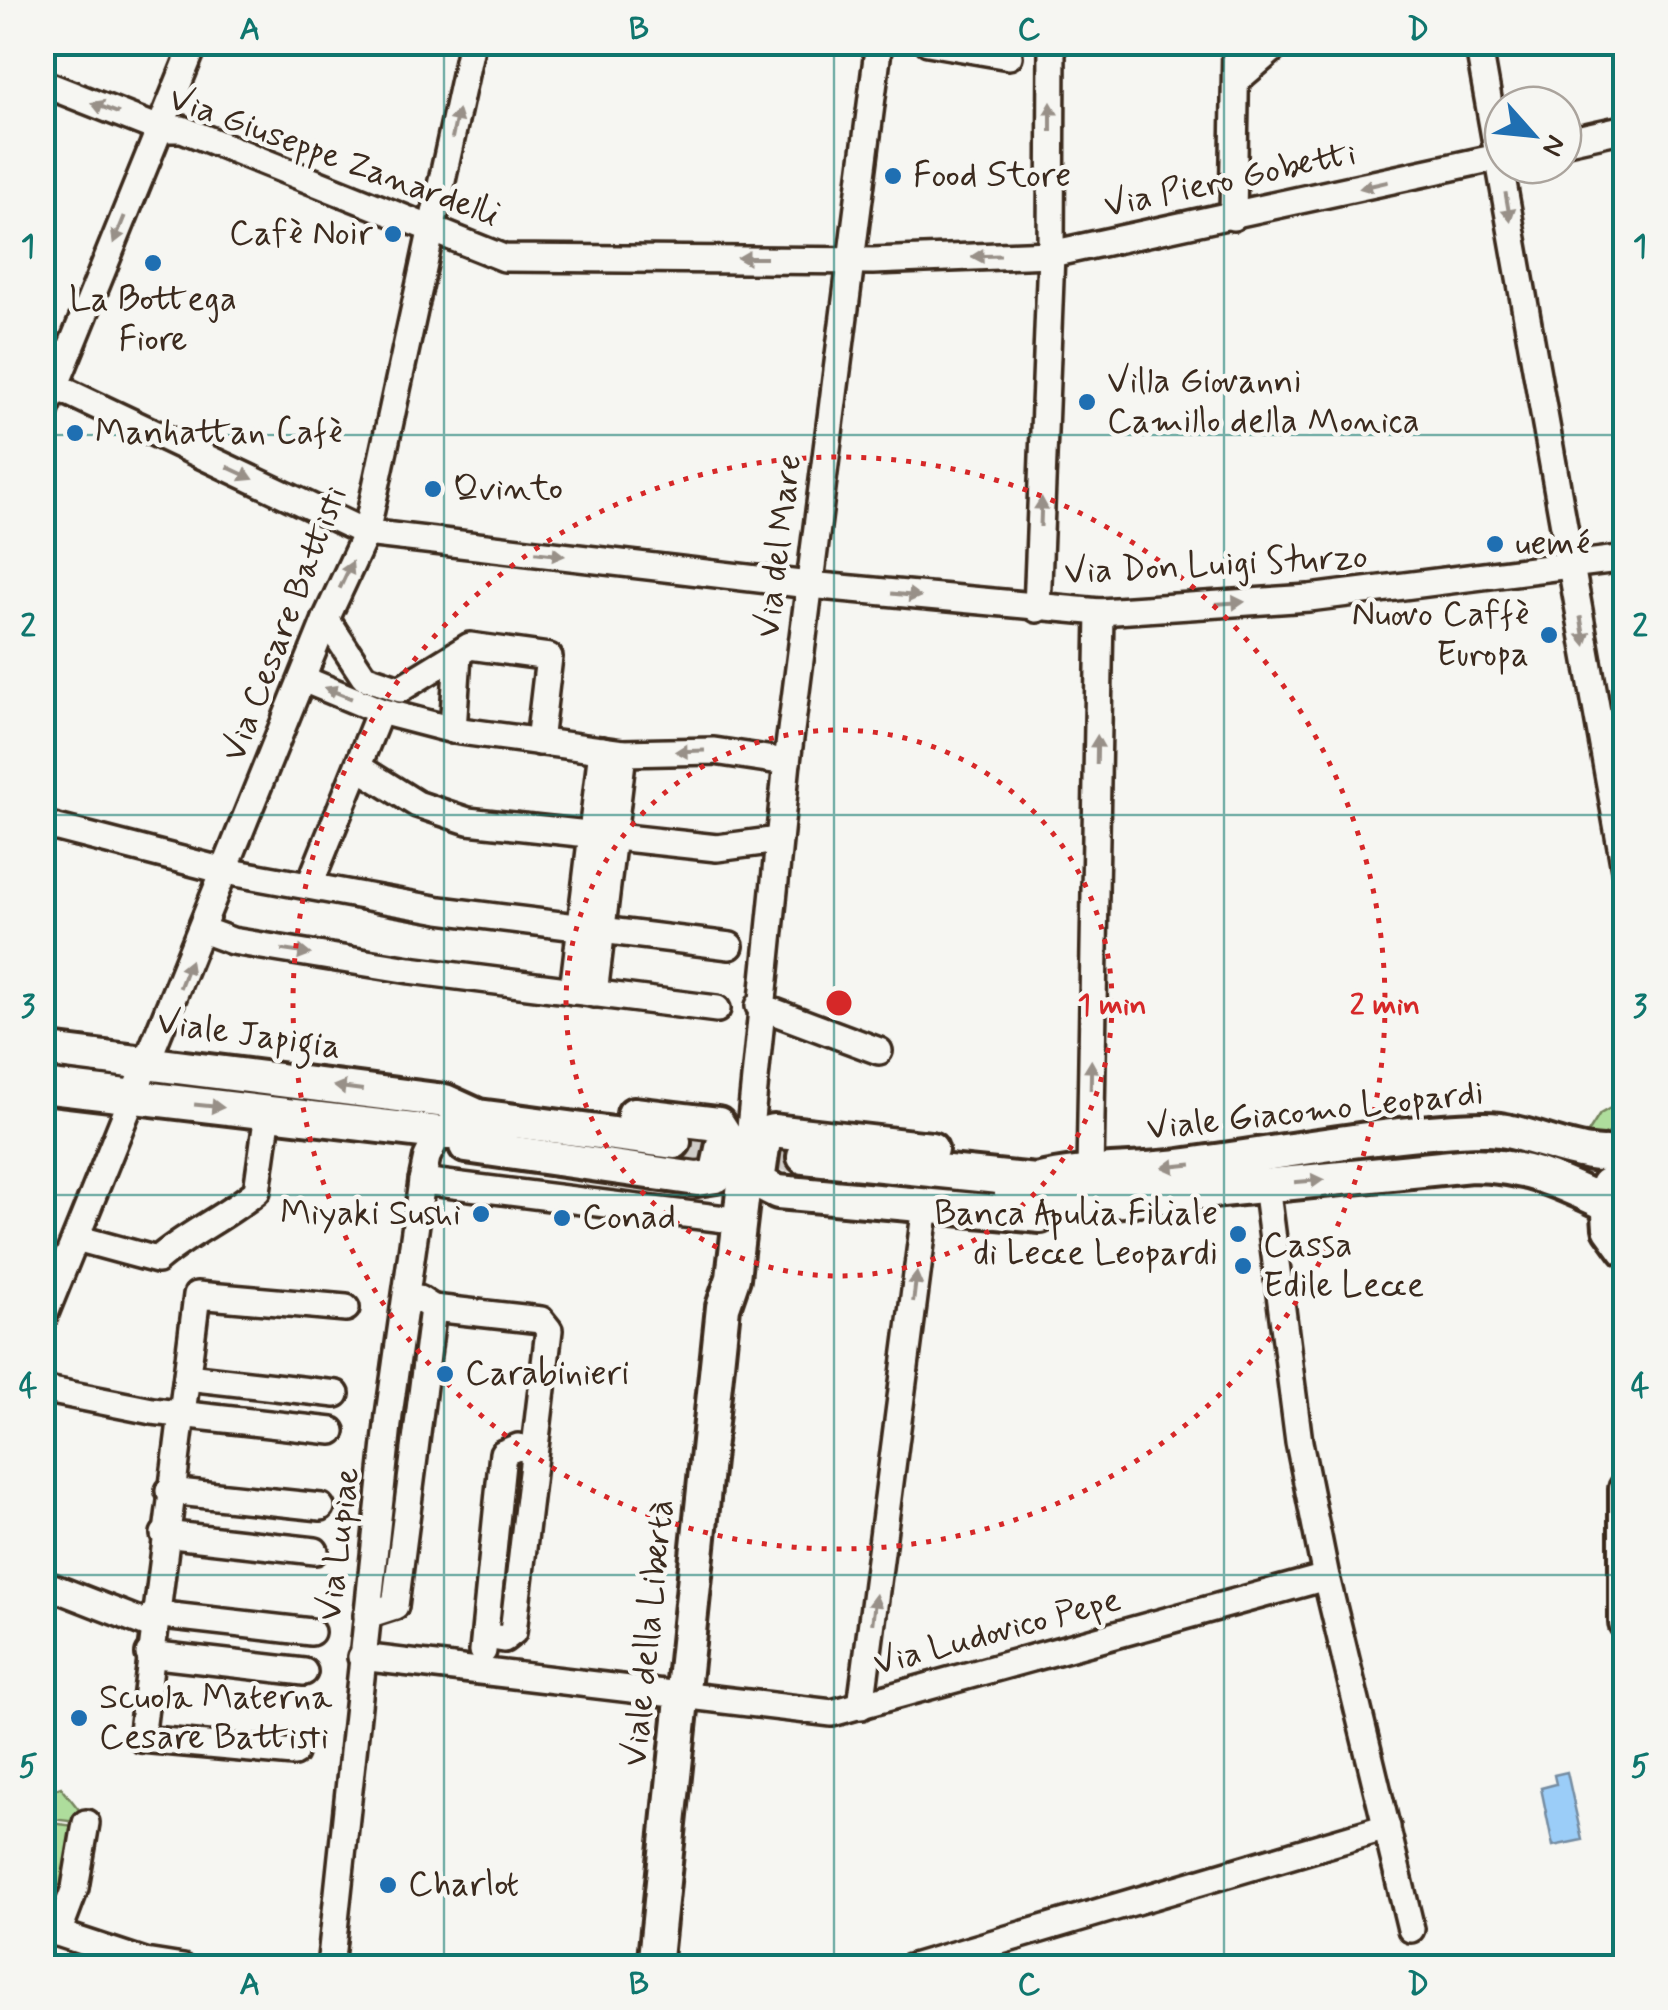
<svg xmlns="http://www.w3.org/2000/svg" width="1668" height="2010" viewBox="0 0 1668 2010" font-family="Mynerve,sans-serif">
<rect width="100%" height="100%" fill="#f6f6f2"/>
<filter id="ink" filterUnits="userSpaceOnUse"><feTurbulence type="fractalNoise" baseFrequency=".01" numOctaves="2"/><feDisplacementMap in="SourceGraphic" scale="20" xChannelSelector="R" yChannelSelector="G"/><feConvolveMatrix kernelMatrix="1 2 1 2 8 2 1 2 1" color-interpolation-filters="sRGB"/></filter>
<g filter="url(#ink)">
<g fill="#aedd9c" stroke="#74845d" stroke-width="2.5">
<path d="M 1625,1100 L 1625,1126 L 1603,1136 L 1586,1136 L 1600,1114 Z"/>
<path d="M 61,1787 L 80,1811 L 77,1822 L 43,1818 L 42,1794 Z"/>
<path d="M 43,1822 L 75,1826 L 63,1890 L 43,1883 Z"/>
</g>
<path fill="#9bcdf8" stroke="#758ca1" stroke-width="2.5" d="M 1567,1772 L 1582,1840 L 1553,1846 L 1541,1788 L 1556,1784 L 1554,1775 Z"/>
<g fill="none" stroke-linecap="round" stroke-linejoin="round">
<path stroke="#d1cdc8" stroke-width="32" stroke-dasharray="32 16" stroke-linecap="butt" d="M 674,1142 L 804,1157"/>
<defs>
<g id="minor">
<path d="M 928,42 L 1009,56"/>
<path d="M 1478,42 L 1626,875"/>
<path d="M 1237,80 L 1281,42"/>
<path d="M 42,83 L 159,129 L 182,129 L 504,258 L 873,261 L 1051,254 L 1503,156"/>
<path d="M 1563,142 L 1626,128"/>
<path d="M 1233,217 L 1236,42"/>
<path d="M 42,380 L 366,533 L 809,585 L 1100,612 L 1309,598 L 1626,558"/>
<path d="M 42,419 L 195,42"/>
<path d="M 1037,609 L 1051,254 L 1052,42"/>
<path d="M 326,619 L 364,677 L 400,689 L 470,646 L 549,657 L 539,742"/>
<path d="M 303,679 L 380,711 L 453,730 L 623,753 L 714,751 L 787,762"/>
<path d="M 453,730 L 458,655"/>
<path d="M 358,767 L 417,804 L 468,821 L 717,848 L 778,840"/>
<path d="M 42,824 L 225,871 L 440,910 L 730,946"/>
<path d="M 310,884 L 380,711"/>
<path d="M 202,930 L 232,941 L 410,970 L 717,1009"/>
<path d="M 573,991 L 602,750"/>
<path d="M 594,994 L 623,753"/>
<path d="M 759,1006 L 879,1051"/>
<path d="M 747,1158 L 787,762 L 879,42"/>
<path d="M 1090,1173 L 1100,612"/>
<path d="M 422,1181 L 725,1219"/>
<path d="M 1266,1185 L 1299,1442 L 1326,1577 L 1411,1929"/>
<path d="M 76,1238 L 157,1260 C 188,1233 225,1218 257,1191 L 268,1113"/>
<path d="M 433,1308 L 541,1320 L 549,1330 L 513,1632 L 504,1639 L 485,1636"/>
<path d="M 42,1321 L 326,619 L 366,533 L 472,42"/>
<path d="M 187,1377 L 336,1394"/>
<path d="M 42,1389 L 152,1411 L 332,1431"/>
<path d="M 169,1491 L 321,1507"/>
<path d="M 164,1534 L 315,1551"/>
<path d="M 42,1583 L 152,1626"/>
<path d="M 154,1614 L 311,1632"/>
<path d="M 367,1615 L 395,1606 L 433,1308 L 419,1299"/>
<path d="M 483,1651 L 503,1453 L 518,1447 L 534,1450"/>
<path d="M 149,1654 L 304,1672"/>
<path d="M 361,1657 L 832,1713 L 1326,1577"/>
<path d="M 861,1706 L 926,1205"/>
<path d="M 294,1753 L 141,1739 L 197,1295 L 346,1308"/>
<path d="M 42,1928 L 145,1962 L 183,1968"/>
<path d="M 58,1933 L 75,1888 L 86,1823"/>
<path d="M 330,1968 L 389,1415 L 422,1181 L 427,1157 L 439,1133"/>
<path d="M 909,1968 L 1387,1827"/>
</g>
<g id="major">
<path d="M 42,1050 L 445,1101 L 478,1116 L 674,1142"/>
<path d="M 42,1086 L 439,1133 L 500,1133"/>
<path d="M 466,1146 L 697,1179 L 716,1176 L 725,1135 L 718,1124 L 634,1114"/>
<path d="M 931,1149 L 773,1131 L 765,1133 L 758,1182 L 778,1192 L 1041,1216"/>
<path d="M 804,1157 L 1036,1181 C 1083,1169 1132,1172 1180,1166 C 1277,1154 1388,1131 1484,1129 C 1530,1128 1585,1166 1626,1150"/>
<path d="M 1607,1185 L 1610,1228 L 1626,1250"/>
<path d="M 1011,1194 L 1073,1205 L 1471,1165 C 1527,1166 1556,1180 1605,1203"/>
<path d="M 1626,1489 L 1626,1623"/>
<path d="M 654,1968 L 723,1307 L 733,1278 L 747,1158"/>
</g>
</defs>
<use href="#minor" stroke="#3b2a1e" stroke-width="32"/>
<use href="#major" stroke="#3b2a1e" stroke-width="40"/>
<use href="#minor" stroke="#f6f6f2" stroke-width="25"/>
<use href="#major" stroke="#f6f6f2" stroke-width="32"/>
</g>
<defs><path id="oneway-solid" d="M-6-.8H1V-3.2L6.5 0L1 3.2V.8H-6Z" transform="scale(2.5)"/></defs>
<g fill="#989088">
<use href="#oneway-solid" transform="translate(105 108) rotate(-159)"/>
<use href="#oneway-solid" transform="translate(1051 117) rotate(-90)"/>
<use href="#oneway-solid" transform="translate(455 124) rotate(-78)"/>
<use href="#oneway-solid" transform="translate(1374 185) rotate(167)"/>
<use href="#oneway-solid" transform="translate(1508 207) rotate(80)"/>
<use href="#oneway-solid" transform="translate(119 230) rotate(112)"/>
<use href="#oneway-solid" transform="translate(986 256) rotate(178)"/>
<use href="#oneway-solid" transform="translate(752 258) rotate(-180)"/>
<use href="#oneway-solid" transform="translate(240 473) rotate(25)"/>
<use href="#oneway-solid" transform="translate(1041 512) rotate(-88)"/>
<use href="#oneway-solid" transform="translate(550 554) rotate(7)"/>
<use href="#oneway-solid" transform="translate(346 575) rotate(-65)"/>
<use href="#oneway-solid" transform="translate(906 595) rotate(6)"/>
<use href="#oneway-solid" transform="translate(1230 603) rotate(-4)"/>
<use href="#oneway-solid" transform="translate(1583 631) rotate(80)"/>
<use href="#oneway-solid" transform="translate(338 693) rotate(-158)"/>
<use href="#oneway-solid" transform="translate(1097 750) rotate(-89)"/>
<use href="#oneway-solid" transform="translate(690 751) rotate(178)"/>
<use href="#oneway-solid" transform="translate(296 952) rotate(9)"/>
<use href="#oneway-solid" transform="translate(185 974) rotate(-69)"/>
<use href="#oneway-solid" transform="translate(1091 1075) rotate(-89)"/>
<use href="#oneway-solid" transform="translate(348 1088) rotate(-172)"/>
<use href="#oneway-solid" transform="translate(209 1106) rotate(6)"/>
<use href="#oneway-solid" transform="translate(1177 1166) rotate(174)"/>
<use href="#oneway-solid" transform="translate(1309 1181) rotate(-5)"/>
<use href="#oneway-solid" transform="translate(915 1287) rotate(-83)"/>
<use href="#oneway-solid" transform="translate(874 1609) rotate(-83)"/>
</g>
</g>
<path fill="none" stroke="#0f766e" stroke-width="2.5" stroke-opacity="0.55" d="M 444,42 L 444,1968M 834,42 L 834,1968M 1224,42 L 1224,1968M 42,435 L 1626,435M 42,815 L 1626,815M 42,1195 L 1626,1195M 42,1575 L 1626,1575"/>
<g fill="none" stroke="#d62828" stroke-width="5" stroke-dasharray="5 10">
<circle cx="839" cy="1003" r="273"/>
<circle cx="839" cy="1003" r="546"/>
</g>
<g fill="#1f6fb2" stroke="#f6f6f2" stroke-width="4">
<circle cx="893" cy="176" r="10"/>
<circle cx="393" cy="234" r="10"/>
<circle cx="153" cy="263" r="10"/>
<circle cx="1087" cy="402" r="10"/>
<circle cx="75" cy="433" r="10"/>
<circle cx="433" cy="489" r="10"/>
<circle cx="1495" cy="544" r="10"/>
<circle cx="1549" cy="635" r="10"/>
<circle cx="481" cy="1214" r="10"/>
<circle cx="562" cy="1218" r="10"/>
<circle cx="1238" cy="1234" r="10"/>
<circle cx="1243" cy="1266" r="10"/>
<circle cx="445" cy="1374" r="10"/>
<circle cx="79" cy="1718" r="10"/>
<circle cx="388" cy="1885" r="10"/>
</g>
<g text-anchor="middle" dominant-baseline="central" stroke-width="9" stroke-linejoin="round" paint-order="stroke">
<g font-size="35" fill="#3b2a1e" stroke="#f6f6f2">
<text transform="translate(334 157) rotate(20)">Via Giuseppe Zanardelli</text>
<text transform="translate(1230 180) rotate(-12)">Via Piero Gobetti</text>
<text transform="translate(779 546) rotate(-83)">Via del Mare</text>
<text transform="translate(1216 565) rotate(-3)">Via Don Luigi Sturzo</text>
<text transform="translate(285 624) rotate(-69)">Via Cesare Battisti</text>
<text transform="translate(249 1035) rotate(8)">Viale Japigia</text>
<text transform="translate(1315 1111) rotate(-6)">Viale Giacomo Leopardi</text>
<text transform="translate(339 1544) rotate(-83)">Via Lupiae</text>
<text transform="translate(997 1632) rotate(-15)">Via Ludovico Pepe</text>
<text transform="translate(649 1633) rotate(-84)">Viale della Libertà</text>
</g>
<g font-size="35" fill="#3b2a1e" stroke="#f6f6f2" text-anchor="start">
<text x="913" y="176">Food Store</text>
<text x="373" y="234" text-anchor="end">Cafè Noir</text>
<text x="153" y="300" text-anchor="middle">La Bottega<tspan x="153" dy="40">Fiore</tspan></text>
<text x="1107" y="382">Villa Giovanni<tspan x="1107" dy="40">Camillo della Monica</tspan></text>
<text x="95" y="433">Manhattan Cafè</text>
<text x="453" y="489">Qvinto</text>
<text x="1515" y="544">uemé</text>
<text x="1529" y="615" text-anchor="end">Nuovo Caffè<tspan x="1529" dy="40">Europa</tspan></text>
<text x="461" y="1214" text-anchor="end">Miyaki Sushi</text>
<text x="1218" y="1214" text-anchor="end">Banca Apulia Filiale<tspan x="1218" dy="40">di Lecce Leopardi</tspan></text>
<text x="582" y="1218">Conad</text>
<text x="1263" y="1246">Cassa<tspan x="1263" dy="40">Edile Lecce</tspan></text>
<text x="465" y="1374">Carabinieri</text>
<text x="99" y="1698">Scuola Materna<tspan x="99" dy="40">Cesare Battisti</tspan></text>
<text x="408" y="1885">Charlot</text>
</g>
</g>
<circle cx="839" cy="1003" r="15" fill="#d62828" stroke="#f6f6f2" stroke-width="5"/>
<g font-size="30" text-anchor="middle" font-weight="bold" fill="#d62828" stroke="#f6f6f2" stroke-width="9" stroke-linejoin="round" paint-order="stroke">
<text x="1112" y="1014">1 min</text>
<text x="1385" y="1014">2 min</text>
</g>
<rect width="1668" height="2010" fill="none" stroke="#f6f6f2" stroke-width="110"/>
<g transform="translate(1533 135) rotate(117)"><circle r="48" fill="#f6f6f2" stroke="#aba49d" stroke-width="2.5"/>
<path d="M0-8L18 38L0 25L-18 38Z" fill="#1f6fb2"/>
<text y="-15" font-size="28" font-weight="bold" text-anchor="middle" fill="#3b2a1e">N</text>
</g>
<rect x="55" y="55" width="1558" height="1900" fill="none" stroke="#0f766e" stroke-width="4"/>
<g font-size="32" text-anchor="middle" font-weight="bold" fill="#0f766e">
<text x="250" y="39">A</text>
<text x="639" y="39">B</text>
<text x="1029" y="39">C</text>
<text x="1418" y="39">D</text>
<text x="28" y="256">1</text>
<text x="1640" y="256">1</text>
<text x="28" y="636">2</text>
<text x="1640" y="636">2</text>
<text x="28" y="1016">3</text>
<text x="1640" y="1016">3</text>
<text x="28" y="1396">4</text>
<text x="1640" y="1396">4</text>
<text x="28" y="1776">5</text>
<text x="1640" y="1776">5</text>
<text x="250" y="1994">A</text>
<text x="639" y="1994">B</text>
<text x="1029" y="1994">C</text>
<text x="1418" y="1994">D</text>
</g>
</svg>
